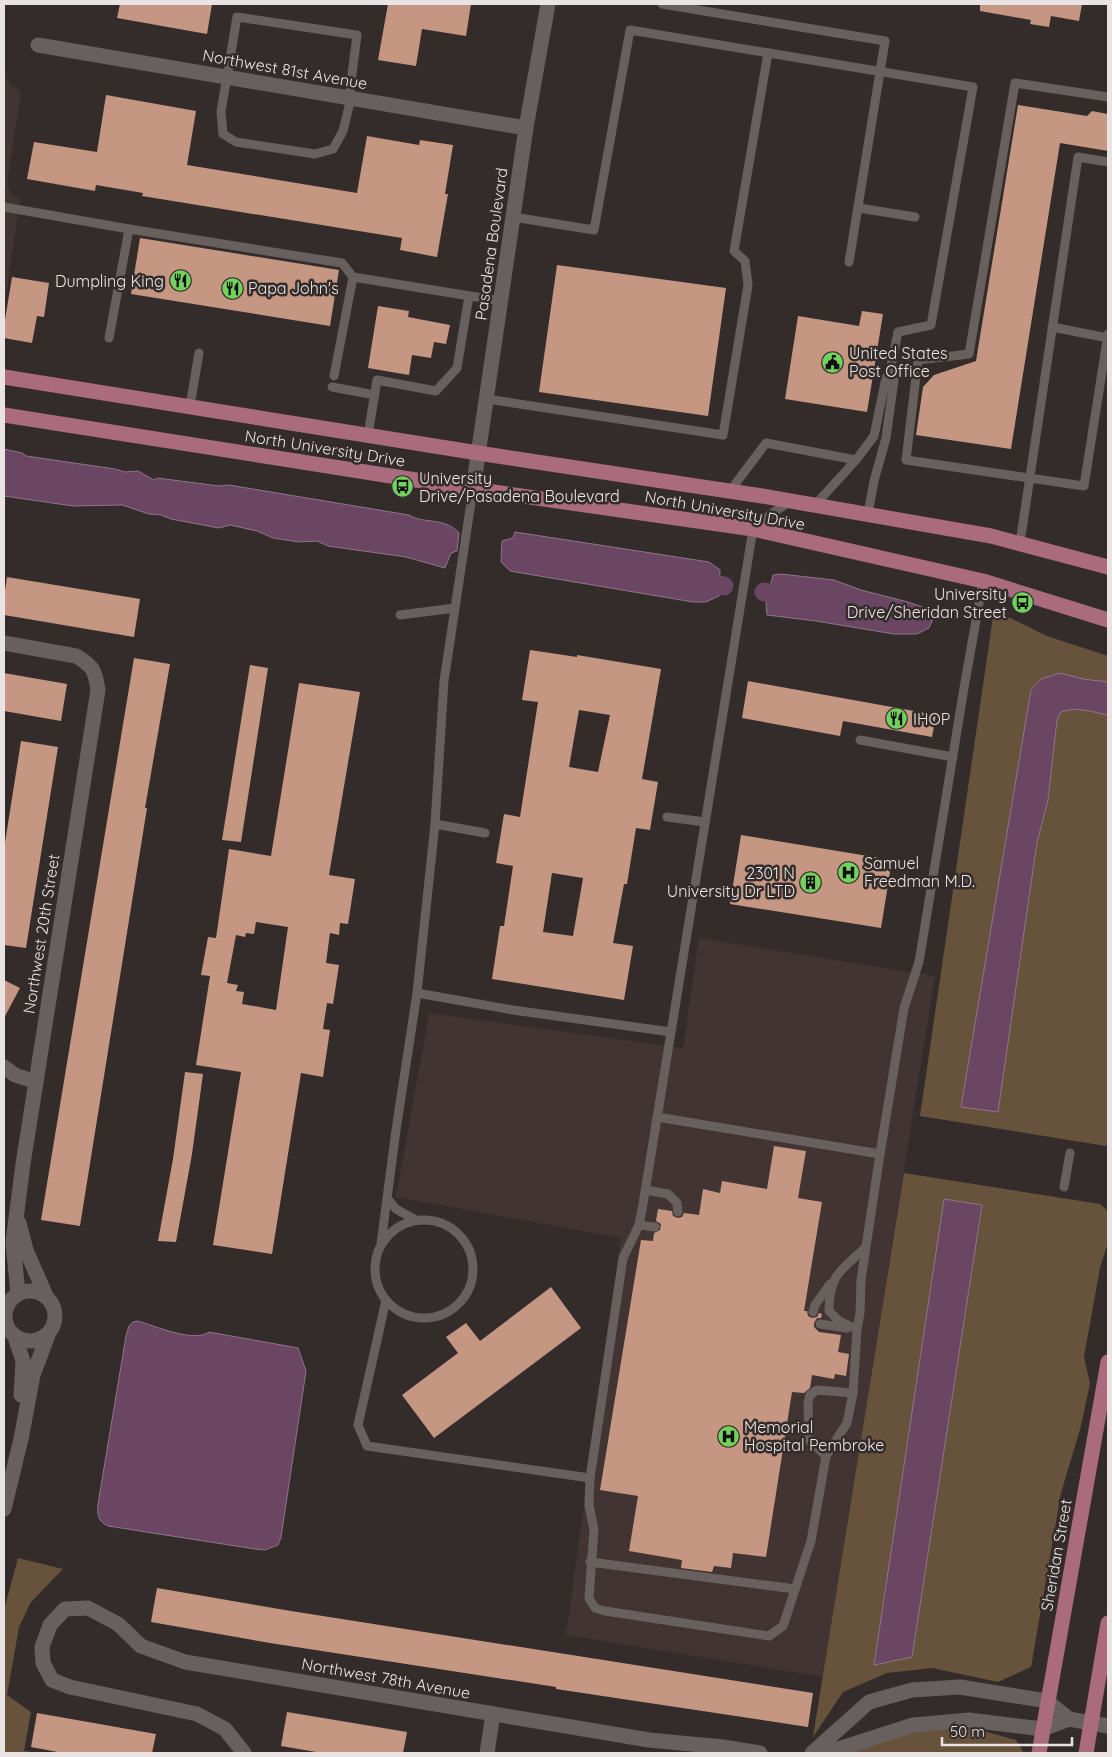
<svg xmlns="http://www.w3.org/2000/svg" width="1112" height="1757" viewBox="0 0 1112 1757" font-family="Quicksand,sans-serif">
<rect width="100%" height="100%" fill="#332c2b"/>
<g fill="#423433">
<path d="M 4,74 L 11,85 L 21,92 L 7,185 L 12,195 L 20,199 L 4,309 Z"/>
<path d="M 699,938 L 935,976 L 823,1677 L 566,1635 L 621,1238 L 396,1197 L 429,1013 L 683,1048 Z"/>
</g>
<g fill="#67523b">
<path d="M 994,610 L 1047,636 L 1108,656 L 1108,1141 L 1106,1146 L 920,1116 Z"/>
<path d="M 904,1173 L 1100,1204 L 1108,1211 L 1108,1242 L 1100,1268 L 1084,1357 L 1090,1383 L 1081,1426 L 1061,1493 L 1031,1667 L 998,1682 L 932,1668 L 887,1673 L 843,1692 L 813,1737 Z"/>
<path d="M 18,1558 L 63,1569 L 31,1602 L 19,1627 L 7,1695 L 31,1712 L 24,1751 L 39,1753 L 4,1753 L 4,1610 Z"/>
<path d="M 943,1726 L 976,1729 L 1016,1740 L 1024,1753 L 845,1753 L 905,1733 Z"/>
</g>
<g fill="#6a4662" stroke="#907589">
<path d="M 4,449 L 22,453 L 26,456 L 115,469 L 125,472 L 138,471 L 154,480 L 157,478 L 219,486 L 229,485 L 409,515 C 426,525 443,516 459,533 L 457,551 L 451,553 L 445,568 L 406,557 L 328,546 L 317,541 L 299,542 L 273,538 L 257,531 L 230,525 L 219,528 L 171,519 L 161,515 L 149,514 L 122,505 L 73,506 L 4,496 Z"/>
<path d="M 515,532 L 709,562 L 720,570 L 719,596 L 706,602 L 693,602 L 510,571 L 501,562 L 502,541 L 513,538 Z"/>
<path d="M 781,574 L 834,580 L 861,590 L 908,602 L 931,610 L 935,614 L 929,628 L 917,634 L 894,634 L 816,621 L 767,615 L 766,604 L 773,575 Z"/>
<path d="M 1060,673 L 1083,679 L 1108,682 L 1108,715 C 1092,712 1076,706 1061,712 L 1057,720 L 1048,800 L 1037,842 L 998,1112 L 961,1107 L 1031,690 L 1041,679 Z"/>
<path d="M 944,1199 L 982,1205 L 912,1657 L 874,1665 Z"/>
<path d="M 138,1321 C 155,1326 194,1343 209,1332 L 298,1348 L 306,1371 L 281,1537 L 278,1545 L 265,1550 L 255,1549 L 108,1526 C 98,1521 97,1515 98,1504 L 126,1336 L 129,1326 L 133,1322 Z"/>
</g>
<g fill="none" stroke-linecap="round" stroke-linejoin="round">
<g stroke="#6a4662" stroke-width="19">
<path d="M 695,582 L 724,586"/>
<path d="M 764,592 L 794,597"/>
</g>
</g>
<g fill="#c59782" fill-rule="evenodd">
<path d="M 120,4 L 212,4 L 207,34 L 117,18 Z"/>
<path d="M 388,4 L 471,4 L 466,36 L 422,29 L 416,66 L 378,60 Z"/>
<path d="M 980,4 L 1082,4 L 1079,21 L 1051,16 L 1049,27 L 1030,24 L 1031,20 L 980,11 Z"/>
<path d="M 106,95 L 196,111 L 187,165 L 357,193 L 367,136 L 419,145 L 420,140 L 453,145 L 445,194 L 448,194 L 437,257 L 400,250 L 402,238 L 142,196 L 143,193 L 96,185 L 95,191 L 27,179 L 34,142 L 97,152 Z"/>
<path d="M 1018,105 L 1087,116 L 1092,111 L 1108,114 L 1108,151 L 1060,143 L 1011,449 L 916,435 L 923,387 L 934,375 L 976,361 Z"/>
<path d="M 140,238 L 339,270 L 330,326 L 131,294 Z"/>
<path d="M 557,265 L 726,288 L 708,416 L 539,392 Z"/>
<path d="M 12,277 L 49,283 L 44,317 L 37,316 L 32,343 L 4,338 L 4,326 Z"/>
<path d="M 378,306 L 409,311 L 408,317 L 450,325 L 446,344 L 434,342 L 431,358 L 412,355 L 409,375 L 368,368 Z"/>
<path d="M 862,311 L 883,314 L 867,412 L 785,399 L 798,316 L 859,326 Z"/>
<path d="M 7,577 L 140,599 L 134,637 L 4,615 L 4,598 Z"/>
<path d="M 530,650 L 577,657 L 577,655 L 661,669 L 642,779 L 658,782 L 650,830 L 636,828 L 627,884 L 624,884 L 613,943 L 633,946 L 624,1000 L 492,979 L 500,926 L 504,926 L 513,866 L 496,863 L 504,814 L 520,817 L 538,702 L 522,700 ZM 579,710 L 610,715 L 598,772 L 569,767 ZM 552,873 L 583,878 L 573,936 L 543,932 Z"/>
<path d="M 134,658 L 170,664 L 145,808 L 147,808 L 80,1226 L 41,1220 Z"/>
<path d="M 250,665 L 268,668 L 241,842 L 222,840 Z"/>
<path d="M 4,673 L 67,684 L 61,721 L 4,711 Z"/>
<path d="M 748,681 L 936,715 L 932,737 L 843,721 L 840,736 L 742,718 Z"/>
<path d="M 299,683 L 360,692 L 329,875 L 355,879 L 348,924 L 340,923 L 339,935 L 330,933 L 326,963 L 339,965 L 333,1004 L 327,1003 L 323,1029 L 330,1030 L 323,1077 L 301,1073 L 272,1254 L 213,1245 L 241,1072 L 196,1065 L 210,976 L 201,975 L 208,937 L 216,938 L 229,849 L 271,856 ZM 256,922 L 288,927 L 276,1010 L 242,1004 L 244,992 L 236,991 L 238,985 L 227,983 L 236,935 L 245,937 L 246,933 L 254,934 Z"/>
<path d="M 21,741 L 58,747 L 26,948 L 4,945 L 4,849 Z"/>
<path d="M 741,835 L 892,860 L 881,928 L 730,904 Z"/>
<path d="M 4,980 L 20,988 L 4,1018 Z"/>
<path d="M 185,1072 L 203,1074 L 192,1154 L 176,1242 L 158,1241 L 173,1159 Z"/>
<path d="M 774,1146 L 806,1151 L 798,1198 L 822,1202 L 804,1311 L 807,1311 L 808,1316 L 812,1318 L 817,1317 L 819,1313 L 822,1314 L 821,1318 L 817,1318 L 814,1323 L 814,1327 L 819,1332 L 841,1335 L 838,1352 L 849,1354 L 846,1376 L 835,1374 L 834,1379 L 812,1375 L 810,1388 L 804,1393 L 792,1392 L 766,1557 L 733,1553 L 731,1568 L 714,1566 L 712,1572 L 681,1568 L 682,1560 L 629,1551 L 638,1496 L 600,1490 L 641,1240 L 653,1241 L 654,1233 L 660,1230 L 661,1224 L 656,1221 L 658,1209 L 672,1211 L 673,1216 L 678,1218 L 682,1217 L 684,1213 L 699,1215 L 703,1189 L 720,1193 L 722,1181 L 767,1189 Z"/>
<path d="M 551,1287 L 581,1328 L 434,1438 L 402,1395 L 458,1353 L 446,1337 L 466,1323 L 480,1341 Z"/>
<path d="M 157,1588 L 291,1611 L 813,1693 L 808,1727 L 556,1689 L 556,1687 L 270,1643 L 151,1622 Z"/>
<path d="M 287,1712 L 407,1732 L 403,1753 L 322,1753 L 281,1746 Z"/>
<path d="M 37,1713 L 156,1734 L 152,1753 L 63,1753 L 31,1747 Z"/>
</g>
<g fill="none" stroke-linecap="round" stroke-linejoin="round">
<g stroke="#68605f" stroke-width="9">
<path d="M 662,4 L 885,41 L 849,262"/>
<path d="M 1108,97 L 1015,83 L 969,354 L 918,360 L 906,460 L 1084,486 L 1108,334"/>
<path d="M 349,98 L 357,35 L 237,17 L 221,112 L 223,134 L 236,142 L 315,154 L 333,149 L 343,131 L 351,98"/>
<path d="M 4,207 L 129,229"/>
<path d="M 859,208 L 915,217"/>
<path d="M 513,217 L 594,230 L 630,30 L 973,87 L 931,325 L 898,332 L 890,371 L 886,378 L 874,436 L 856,460 L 815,505"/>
<path d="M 1052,327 L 1108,338"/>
<path d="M 109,338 L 129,229 L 342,263 L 353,277"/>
<path d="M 334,376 L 353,277 L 501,301"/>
<path d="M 332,387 L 375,395"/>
<path d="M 487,399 L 723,435 L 748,285 L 745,261 L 734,251 L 768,53"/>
<path d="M 190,406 L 199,353"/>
<path d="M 368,435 L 377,380 L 436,391 L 457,368 L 469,296"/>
<path d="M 730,491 L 766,443 L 856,460"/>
<path d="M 791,501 L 771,514 L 753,529 L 643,1204 L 639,1225 L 623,1258 L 590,1478 L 589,1505 L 594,1530 L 589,1598 L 595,1608 L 605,1611 L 769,1636 L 783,1626 L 811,1541 L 826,1456 L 847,1423 L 853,1393 L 857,1329 L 860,1313 L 861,1280 L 880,1154 L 904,1008 L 919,962 L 964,688 L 983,581"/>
<path d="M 868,514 L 874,481 L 886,438 L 894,380 L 890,371"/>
<path d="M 1020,543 L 1078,157 L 1108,162"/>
<path d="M 400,615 L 455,608"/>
<path d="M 860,740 L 953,757"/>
<path d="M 667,817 L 705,822"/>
<path d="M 435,824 L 485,833"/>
<path d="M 417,993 L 513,1010 L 671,1032"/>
<path d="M 657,1117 L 880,1154"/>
<path d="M 1064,1187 L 1070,1153"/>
<path d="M 646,1190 L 668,1194 L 677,1203 L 678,1212"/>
<path d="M 387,1198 L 396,1209 L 416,1220"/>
<circle cx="424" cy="1269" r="49"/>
<path d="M 639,1225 L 655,1227"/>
<path d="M 381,1244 L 396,1130 L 417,993 L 435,824 L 444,681 L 473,489"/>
<path d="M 386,1300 L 358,1425 L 367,1446 L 590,1478"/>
<path d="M 813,1312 L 815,1305 L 830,1284"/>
<path d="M 820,1324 L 847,1328"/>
<path d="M 857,1329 L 839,1321 L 829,1311 C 829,1275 841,1270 865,1248"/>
<path d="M 826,1456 L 809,1440 L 808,1403 L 810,1395 L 817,1390 L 853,1393"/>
<path d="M 590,1562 L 795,1589"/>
</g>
<g stroke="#68605f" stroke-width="15">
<path d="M 38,45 L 526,128"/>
<path d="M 473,489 L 526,128 L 548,4"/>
<path d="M 4,643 L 76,656 C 93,666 95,670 98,690 L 23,1164 L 13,1242 L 18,1294"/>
<path d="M 4,1067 L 15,1075 L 36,1082"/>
<path d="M 19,1223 L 26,1250 L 46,1296"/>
<circle cx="30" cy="1316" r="25"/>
<path d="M 15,1337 L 23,1361 L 21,1395"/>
<path d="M 4,1509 L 21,1439 L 33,1375 L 48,1335"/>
<path d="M 244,1753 L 225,1729 L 197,1714 L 70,1687 L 52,1680 L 43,1663 L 42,1647 L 50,1625 L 65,1609 L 88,1608 L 118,1624 L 141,1646 L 185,1662 L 649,1740 L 723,1747 L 760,1753"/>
<path d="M 487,1753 L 493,1714"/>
<path d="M 812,1753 L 869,1702 L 912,1690 L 960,1687 L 1047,1701 L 1069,1719"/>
<path d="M 826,1753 L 913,1725 L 969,1720 L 1043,1729 L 1069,1719 L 1108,1726"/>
</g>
<g stroke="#aa6b7f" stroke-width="15">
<path d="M 4,377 L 478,453 L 762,496 L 991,536 L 1108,567"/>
<path d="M 4,415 L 473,489 L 753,529 L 983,581 L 1108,620"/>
<path d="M 1039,1753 L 1108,1362"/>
<path d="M 1086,1753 L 1108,1623"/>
</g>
</g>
<defs>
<symbol id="restaurant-disc" viewBox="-11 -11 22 22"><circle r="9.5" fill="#73d25d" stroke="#332c2b"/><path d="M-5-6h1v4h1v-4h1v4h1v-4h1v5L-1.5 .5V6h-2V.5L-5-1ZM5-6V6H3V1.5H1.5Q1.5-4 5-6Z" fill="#111"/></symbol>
<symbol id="civic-disc" viewBox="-11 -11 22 22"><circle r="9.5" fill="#73d25d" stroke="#332c2b"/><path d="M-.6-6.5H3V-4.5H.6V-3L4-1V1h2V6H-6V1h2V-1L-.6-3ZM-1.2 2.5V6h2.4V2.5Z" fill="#111"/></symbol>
<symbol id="bus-disc" viewBox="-11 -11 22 22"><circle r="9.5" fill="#73d25d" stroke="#332c2b"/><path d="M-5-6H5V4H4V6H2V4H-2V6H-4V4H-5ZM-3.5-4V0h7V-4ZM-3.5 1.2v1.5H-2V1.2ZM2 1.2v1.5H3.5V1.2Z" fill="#111"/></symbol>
<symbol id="hospital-disc" viewBox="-11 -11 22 22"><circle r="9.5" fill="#73d25d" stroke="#332c2b"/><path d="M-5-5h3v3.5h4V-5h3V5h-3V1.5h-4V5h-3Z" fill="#111"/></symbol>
<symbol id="building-disc" viewBox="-11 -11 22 22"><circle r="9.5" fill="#73d25d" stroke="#332c2b"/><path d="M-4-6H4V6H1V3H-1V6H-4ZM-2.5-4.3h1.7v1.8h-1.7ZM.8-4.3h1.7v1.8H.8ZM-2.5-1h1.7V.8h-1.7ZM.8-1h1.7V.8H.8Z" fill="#111"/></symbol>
</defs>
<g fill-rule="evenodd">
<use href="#restaurant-disc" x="168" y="268" width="25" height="25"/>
<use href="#restaurant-disc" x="220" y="276" width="25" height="25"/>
<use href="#civic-disc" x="820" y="350" width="25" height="25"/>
<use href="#bus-disc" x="390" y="474" width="25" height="25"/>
<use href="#bus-disc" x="1010" y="590" width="25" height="25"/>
<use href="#restaurant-disc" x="884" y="706" width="25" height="25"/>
<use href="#hospital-disc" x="836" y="860" width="25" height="25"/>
<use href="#building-disc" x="798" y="870" width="25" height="25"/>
<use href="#hospital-disc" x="716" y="1424" width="25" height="25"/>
</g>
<g text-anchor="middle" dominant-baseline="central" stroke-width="5" stroke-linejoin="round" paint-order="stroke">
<g font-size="16" fill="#e9e4e3" stroke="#332c2b">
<text transform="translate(285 69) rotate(10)">Northwest 81st Avenue</text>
<text transform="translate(491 244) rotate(-82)">Pasadena Boulevard</text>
<text transform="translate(325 448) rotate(9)">North University Drive</text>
<text transform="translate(725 510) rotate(10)">North University Drive</text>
<text transform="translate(41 934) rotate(-81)">Northwest 20th Street</text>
<text transform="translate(1056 1555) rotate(-80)">Sheridan Street</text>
<text transform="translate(386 1678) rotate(10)">Northwest 78th Avenue</text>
</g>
<g font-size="16" fill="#e9e4e3" stroke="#332c2b" text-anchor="start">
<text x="164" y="281" text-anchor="end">Dumpling King</text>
<text x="248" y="288">Papa John's</text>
<text x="849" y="353">United States<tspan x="849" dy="18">Post Office</tspan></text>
<text x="419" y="478">University<tspan x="419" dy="18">Drive/Pasadena Boulevard</tspan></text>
<text x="1007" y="594" text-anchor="end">University<tspan x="1007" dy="18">Drive/Sheridan Street</tspan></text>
<text x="913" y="719">IHOP</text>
<text x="864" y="863">Samuel<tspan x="864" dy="18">Freedman M.D.</tspan></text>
<text x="795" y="873" text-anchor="end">2301 N<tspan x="795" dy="18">University Dr LTD</tspan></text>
<text x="744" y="1427">Memorial<tspan x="744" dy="18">Hospital Pembroke</tspan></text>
</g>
</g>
<rect width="1112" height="1757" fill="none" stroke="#e9e4e3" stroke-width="10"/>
<path d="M942 1737v8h130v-8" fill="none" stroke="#e9e4e3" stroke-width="2.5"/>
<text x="950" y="1737" font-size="15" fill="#e9e4e3" stroke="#332c2b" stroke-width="4" paint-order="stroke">50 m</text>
</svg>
